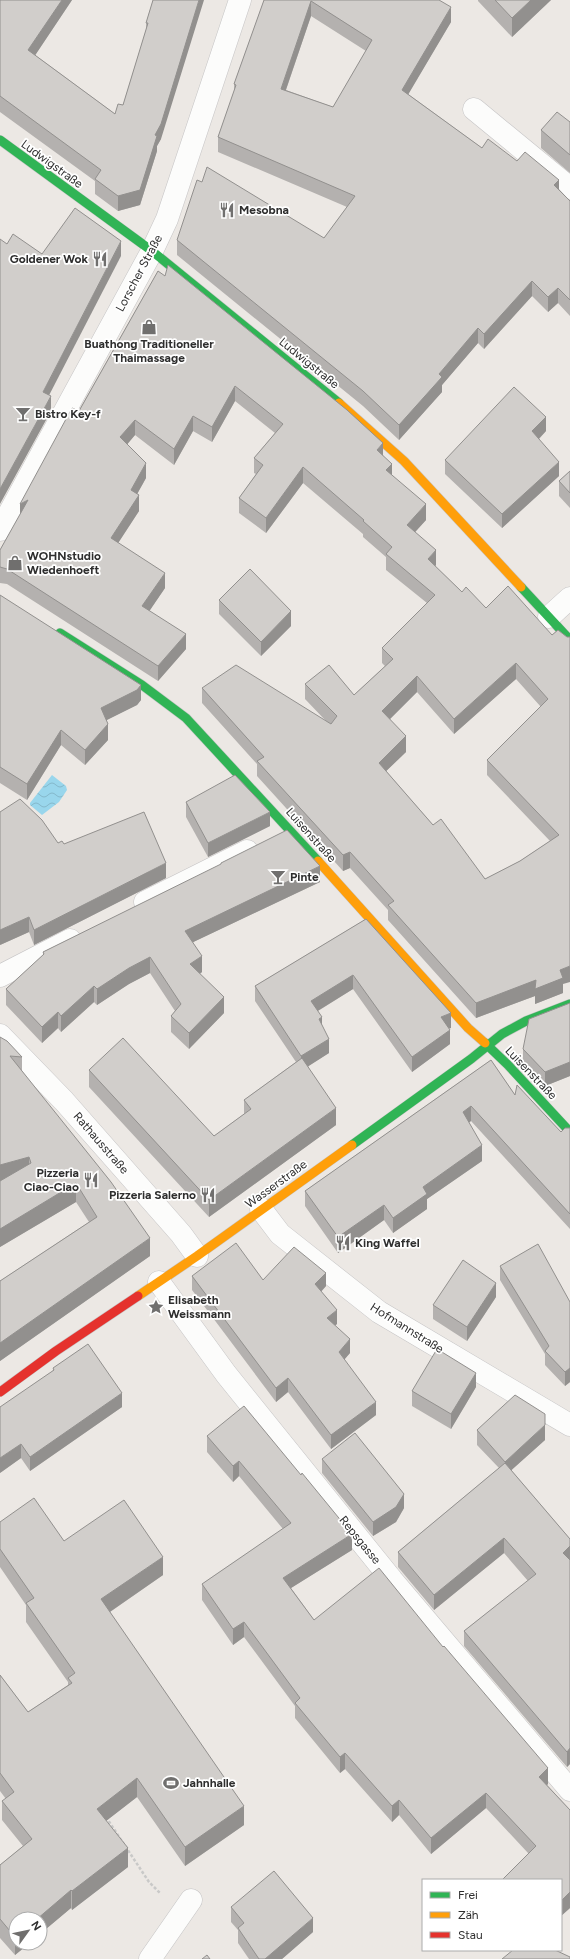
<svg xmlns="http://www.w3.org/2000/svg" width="570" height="1959" viewBox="0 0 570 1959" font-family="Figtree,sans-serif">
<defs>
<pattern id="water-waves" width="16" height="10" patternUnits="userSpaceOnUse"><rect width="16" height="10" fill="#99d6ec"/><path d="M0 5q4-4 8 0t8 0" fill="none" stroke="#84b8cb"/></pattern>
</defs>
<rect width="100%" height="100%" fill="#ece8e4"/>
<path fill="url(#water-waves)" d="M 52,775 L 66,786 L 67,790 L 59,802 L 42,815 L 30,805 L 30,803 Z"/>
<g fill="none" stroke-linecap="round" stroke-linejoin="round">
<defs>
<g id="street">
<path d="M 474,109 L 570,188"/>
<path d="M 0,530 L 152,251 L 167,219 L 240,0"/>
<path d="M 549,617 L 570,598"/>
<path d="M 145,902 L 247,851"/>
<path d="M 0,976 L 70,940"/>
<path d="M 0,1035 L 64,1101 L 181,1234 L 197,1256"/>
<path d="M 261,1209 L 280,1234 L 379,1312 L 570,1425"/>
<path d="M 159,1282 L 226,1374 L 392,1580 L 570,1790"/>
<path d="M 150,1959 L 191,1900"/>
</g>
<g id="fast">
<path d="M 0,140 L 152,251 L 339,403"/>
<path d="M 521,587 L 570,640"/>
<path d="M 60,633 L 142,685 L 186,718 L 318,861"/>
<path d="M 485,1043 L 508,1065 L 570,1132"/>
<path d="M 352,1145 L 471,1059 L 502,1034 L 526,1021 L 570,1004"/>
</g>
<g id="slow">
<path d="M 339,403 L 404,461 L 521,587"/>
<path d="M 318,861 L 468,1028 L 485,1043"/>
<path d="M 138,1296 L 197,1256 L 352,1145"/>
</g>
<path id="jam" d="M 0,1392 L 56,1351 L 138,1296"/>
</defs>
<use href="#street" stroke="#c5c4c5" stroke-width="23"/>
<use href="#fast" stroke="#c5c4c5" stroke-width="10"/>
<use href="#slow" stroke="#c5c4c5" stroke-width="10"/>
<use href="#jam" stroke="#c5c4c5" stroke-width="10"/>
<path stroke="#c9c9c8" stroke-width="2.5" stroke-dasharray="3 2" stroke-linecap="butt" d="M 106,1817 L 149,1882 L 161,1894"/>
<use href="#street" stroke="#fcfcfb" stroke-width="22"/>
<use href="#fast" stroke="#30b455" stroke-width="9"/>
<use href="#slow" stroke="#ff9f0a" stroke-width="9"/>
<use href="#jam" stroke="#e5322d" stroke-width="9"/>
</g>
<g fill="#b4b1af" fill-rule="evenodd">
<path d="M 0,0 L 72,0 L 35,55 L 115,114 L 123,105 L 146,30 L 146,23 L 153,0 L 161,139 L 157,146 L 157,151 L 140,205 L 118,211 L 95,194 L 95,181 L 0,112 Z"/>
<path d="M 264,0 L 439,0 L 451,22 L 408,94 L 482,148 L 517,161 L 559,189 L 570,201 L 570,316 L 558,303 L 548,312 L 532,296 L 484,349 L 478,343 L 442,385 L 442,392 L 399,440 L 363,406 L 177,255 L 177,240 L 324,238 L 347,207 L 218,152 L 218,137 L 234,92 L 234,84 ZM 311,16 L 366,51 L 333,107 L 286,90 Z"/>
<path d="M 478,0 L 551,0 L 512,37 L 478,1 Z"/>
<path d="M 570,122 L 570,173 L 541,148 L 541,130 Z"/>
<path d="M 158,271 L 383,455 L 392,475 L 426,520 L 415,532 L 436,565 L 435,566 L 462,592 L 486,608 L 552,635 L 558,630 L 563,993 L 535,1004 L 535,996 L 476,1018 L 388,920 L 388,910 L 350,868 L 343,871 L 257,776 L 257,764 L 202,703 L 202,688 L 326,721 L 305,699 L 305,684 L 354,695 L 385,666 L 382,663 L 382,648 L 427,603 L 386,570 L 386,557 L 363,537 L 363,534 L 303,483 L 266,533 L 239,513 L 239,498 L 256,474 L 254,473 L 254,458 L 275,433 L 235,401 L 212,442 L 193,431 L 174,465 L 135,435 L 127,444 L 146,478 L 137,494 L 139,511 L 118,543 L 165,588 L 149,611 L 186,649 L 158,681 L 7,584 L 0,583 L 0,550 ZM 516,679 L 541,707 L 487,760 L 487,775 L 550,841 L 520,861 L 485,879 L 433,825 L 386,771 L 406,752 L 390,719 L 417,692 L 454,734 Z"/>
<path d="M 546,431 L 539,439 L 559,476 L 502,528 L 445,474 L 445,460 Z"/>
<path d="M 570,471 L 570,508 L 559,496 L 559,481 Z"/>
<path d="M 0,595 L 141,700 L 137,705 L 106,720 L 108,740 L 85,765 L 61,745 L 27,800 L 0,783 Z"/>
<path d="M 219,600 L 291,626 L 261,656 L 219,614 Z"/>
<path d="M 186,802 L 270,826 L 208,857 L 186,817 Z"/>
<path d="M 58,843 L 64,844 L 166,878 L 34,945 L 29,932 L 0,945 Z"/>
<path d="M 221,863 L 320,882 L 193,942 L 202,972 L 200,974 L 224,1013 L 189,1049 L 171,1032 L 171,1016 L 175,1011 L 150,973 L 129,984 L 97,1005 L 94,1002 L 61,1032 L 58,1028 L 42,1043 L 6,1005 L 6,989 L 43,955 L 43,952 L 221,865 Z"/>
<path d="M 366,919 L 451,1028 L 449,1028 L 450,1044 L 412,1072 L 353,989 L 318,1011 L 329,1053 L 308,1066 L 336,1125 L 209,1217 L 89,1087 L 89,1070 L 214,1136 L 244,1114 L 244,1100 L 296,1062 L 255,1001 L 255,986 Z"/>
<path d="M 570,1003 L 570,1076 L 545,1086 L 523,1063 L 523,1049 Z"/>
<path d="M 0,1037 L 22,1057 L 22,1071 L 150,1256 L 0,1361 L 0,1281 L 89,1222 L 76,1202 L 0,1247 Z"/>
<path d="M 491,1060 L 515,1095 L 561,1132 L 570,1128 L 570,1229 L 471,1121 L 469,1122 L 482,1161 L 427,1199 L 427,1209 L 393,1233 L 384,1220 L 338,1253 L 305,1206 L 305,1191 Z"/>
<path d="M 500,1266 L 570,1302 L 570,1382 L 565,1386 L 545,1365 L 545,1354 L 500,1280 Z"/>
<path d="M 192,1276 L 263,1280 L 326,1286 L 321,1292 L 337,1324 L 335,1325 L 350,1353 L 344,1359 L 376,1415 L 331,1449 L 288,1392 L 276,1402 L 192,1290 Z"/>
<path d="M 496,1297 L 467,1341 L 433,1319 L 433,1305 Z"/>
<path d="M 53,1368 L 122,1407 L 30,1471 L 21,1458 L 0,1473 L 53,1370 Z"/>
<path d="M 476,1387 L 451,1429 L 412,1406 L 412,1391 Z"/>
<path d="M 477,1430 L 545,1440 L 511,1470 L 570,1539 L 570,1764 L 567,1767 L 464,1646 L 464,1631 L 528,1581 L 504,1553 L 434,1610 L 398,1567 L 398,1552 L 499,1468 L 477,1445 Z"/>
<path d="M 207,1436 L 352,1550 L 291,1588 L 314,1620 L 548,1784 L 547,1785 L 570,1810 L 570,1908 L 561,1916 L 561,1880 L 528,1853 L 486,1808 L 431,1854 L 399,1815 L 392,1822 L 345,1769 L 340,1773 L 295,1718 L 295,1706 L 244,1637 L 233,1645 L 202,1600 L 202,1584 L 283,1529 L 239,1476 L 233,1482 L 207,1452 Z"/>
<path d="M 322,1459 L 404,1508 L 396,1522 L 373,1536 L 322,1473 Z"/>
<path d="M 0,1522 L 64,1541 L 163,1575 L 110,1612 L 244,1825 L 185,1866 L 137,1797 L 106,1821 L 128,1867 L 72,1910 L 71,1908 L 15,1955 L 0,1938 L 0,1865 L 23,1846 L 2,1820 L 2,1801 L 6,1799 L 0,1791 L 0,1675 L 28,1712 L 68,1685 L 68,1682 L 26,1622 L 26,1605 L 0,1567 Z"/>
<path d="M 231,1907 L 313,1932 L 282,1959 L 249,1959 L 238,1943 L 238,1930 L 231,1922 Z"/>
</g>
<g fill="#92908e">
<path d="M 62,0 L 72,0 L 28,66 L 28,50 Z"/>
<path d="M 199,0 L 204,0 L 161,139 L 157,146 L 157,151 L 140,205 L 118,211 L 118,196 L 155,135 Z"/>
<path d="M 531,0 L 551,0 L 512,37 L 512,18 Z"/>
<path d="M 311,1 L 311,16 L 281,104 L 281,89 Z"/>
<path d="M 451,7 L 451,22 L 402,105 L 402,90 Z"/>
<path d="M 559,180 L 559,195 L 554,185 Z"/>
<path d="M 121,241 L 121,256 L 43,407 L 43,392 Z"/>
<path d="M 532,281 L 532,296 L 484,349 L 484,334 Z"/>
<path d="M 558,288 L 558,303 L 548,312 L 548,297 Z"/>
<path d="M 478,328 L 478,343 L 442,385 L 442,392 L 399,440 L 399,425 L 439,374 Z"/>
<path d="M 235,386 L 235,401 L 212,442 L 212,427 Z"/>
<path d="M 51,396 L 51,411 L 0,504 L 0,489 Z"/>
<path d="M 193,416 L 193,431 L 174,465 L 174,449 Z"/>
<path d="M 546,417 L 546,431 L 532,446 L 532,431 Z"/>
<path d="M 135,420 L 135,435 L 120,453 L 120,437 Z"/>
<path d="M 383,443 L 383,459 L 377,450 Z"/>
<path d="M 559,462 L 559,476 L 502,528 L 502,514 Z"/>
<path d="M 146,463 L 146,478 L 131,505 L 131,490 Z"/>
<path d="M 392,464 L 392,479 L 386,470 Z"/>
<path d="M 303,467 L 303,483 L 266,533 L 266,518 Z"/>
<path d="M 139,495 L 139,511 L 111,554 L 111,538 Z"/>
<path d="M 28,500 L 20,519 L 20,504 Z"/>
<path d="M 426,504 L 426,520 L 407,541 L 407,525 Z"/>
<path d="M 436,550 L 436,565 L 428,575 L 428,559 Z"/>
<path d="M 165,573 L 165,588 L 142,622 L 142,606 Z"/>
<path d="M 291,611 L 291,626 L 261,656 L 261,642 Z"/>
<path d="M 186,634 L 186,649 L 158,681 L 158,666 Z"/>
<path d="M 516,663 L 516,679 L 454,734 L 454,719 Z"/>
<path d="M 417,676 L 417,692 L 382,727 L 382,711 Z"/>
<path d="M 141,685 L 141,700 L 137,705 L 101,723 L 101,708 Z"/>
<path d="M 108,724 L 108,740 L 85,765 L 85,750 Z"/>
<path d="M 61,730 L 61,745 L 27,800 L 27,784 Z"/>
<path d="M 406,736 L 406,752 L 379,778 L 379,763 Z"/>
<path d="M 270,812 L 270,826 L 208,857 L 208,843 Z"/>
<path d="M 350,852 L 350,868 L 343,871 L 343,855 Z"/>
<path d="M 166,863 L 166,878 L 34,945 L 34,930 Z"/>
<path d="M 320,866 L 320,882 L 185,946 L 185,931 Z"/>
<path d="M 29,917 L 29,932 L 0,945 L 0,930 Z"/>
<path d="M 202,956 L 202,972 L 190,980 L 190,964 Z"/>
<path d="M 150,957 L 150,973 L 129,984 L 97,1005 L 97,989 L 129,968 Z"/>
<path d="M 570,966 L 570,982 L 563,984 L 563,993 L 535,1004 L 535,996 L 476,1018 L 476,1003 Z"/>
<path d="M 353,975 L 353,989 L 311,1015 L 311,1001 Z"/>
<path d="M 94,986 L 94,1002 L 61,1032 L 61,1016 Z"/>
<path d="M 224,997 L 224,1013 L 189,1049 L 189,1033 Z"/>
<path d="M 58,1012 L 58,1028 L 42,1043 L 42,1027 Z"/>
<path d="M 451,1013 L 451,1028 L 441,1031 L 441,1017 Z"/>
<path d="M 322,1017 L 322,1031 L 319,1019 Z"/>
<path d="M 450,1030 L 450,1044 L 412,1072 L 412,1057 Z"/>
<path d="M 329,1039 L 329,1053 L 301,1071 L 301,1056 Z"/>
<path d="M 570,1062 L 570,1076 L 545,1086 L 545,1072 Z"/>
<path d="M 471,1106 L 471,1121 L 463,1127 L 463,1112 Z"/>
<path d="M 336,1108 L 336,1125 L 209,1217 L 209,1200 Z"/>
<path d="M 482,1145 L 482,1161 L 427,1199 L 427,1209 L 393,1233 L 393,1218 L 423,1187 Z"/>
<path d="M 29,1157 L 29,1175 L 0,1184 L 0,1165 Z"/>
<path d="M 76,1183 L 76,1202 L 0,1247 L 0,1229 Z"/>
<path d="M 384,1205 L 384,1220 L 338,1253 L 338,1237 Z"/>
<path d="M 150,1238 L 150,1256 L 0,1361 L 0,1343 Z"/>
<path d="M 326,1273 L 326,1286 L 315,1298 L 315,1284 Z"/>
<path d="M 496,1283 L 496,1297 L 467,1341 L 467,1327 Z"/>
<path d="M 337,1310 L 337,1324 L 327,1332 L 327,1318 Z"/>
<path d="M 350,1339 L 350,1353 L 339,1366 L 339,1352 Z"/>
<path d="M 570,1368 L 570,1382 L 565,1386 L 565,1372 Z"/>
<path d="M 476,1373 L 476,1387 L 451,1429 L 451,1414 Z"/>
<path d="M 288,1378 L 288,1392 L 276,1402 L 276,1388 Z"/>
<path d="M 122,1393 L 122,1407 L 30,1471 L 30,1457 Z"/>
<path d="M 376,1402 L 376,1415 L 331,1449 L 331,1435 Z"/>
<path d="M 545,1425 L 545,1440 L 505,1476 L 505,1462 Z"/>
<path d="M 21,1444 L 21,1458 L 0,1473 L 0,1458 Z"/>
<path d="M 239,1461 L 239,1476 L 233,1482 L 233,1466 Z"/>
<path d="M 404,1494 L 404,1508 L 396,1522 L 373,1536 L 373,1522 Z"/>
<path d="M 352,1534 L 352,1550 L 283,1593 L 283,1578 Z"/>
<path d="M 504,1538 L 504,1553 L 434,1610 L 434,1595 Z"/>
<path d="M 570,1546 L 570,1561 L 563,1553 Z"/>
<path d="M 163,1557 L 163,1575 L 101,1618 L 101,1599 Z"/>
<path d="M 244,1622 L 244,1637 L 233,1645 L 233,1629 Z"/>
<path d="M 570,1748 L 570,1764 L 567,1767 L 567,1752 Z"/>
<path d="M 345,1753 L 345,1769 L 340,1773 L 340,1757 Z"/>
<path d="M 548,1768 L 548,1784 L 539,1792 L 539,1777 Z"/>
<path d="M 137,1778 L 137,1797 L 97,1828 L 97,1809 Z"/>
<path d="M 486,1793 L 486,1808 L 431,1854 L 431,1838 Z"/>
<path d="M 399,1800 L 399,1815 L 392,1822 L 392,1806 Z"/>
<path d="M 244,1806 L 244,1825 L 185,1866 L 185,1847 Z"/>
<path d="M 128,1848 L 128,1867 L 72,1910 L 72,1891 Z"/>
<path d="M 71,1890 L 71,1908 L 40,1934 L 40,1919 L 37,1919 Z"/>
<path d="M 570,1892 L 570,1908 L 561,1916 L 561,1901 Z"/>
<path d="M 313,1918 L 313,1932 L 282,1959 L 265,1959 Z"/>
<path d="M 15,1937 L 16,1937 L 16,1943 L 30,1943 L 15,1955 Z"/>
</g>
<g fill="#d1cecb" stroke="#92908e" fill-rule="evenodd">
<path d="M 0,0 L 62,0 L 28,50 L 115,114 L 118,104 L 123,105 L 148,23 L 146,23 L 153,0 L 199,0 L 161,124 L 155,135 L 157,136 L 140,190 L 118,196 L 95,179 L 101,170 L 0,96 Z"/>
<path d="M 264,0 L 439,0 L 451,7 L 402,90 L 482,148 L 488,139 L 517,161 L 525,152 L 559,180 L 554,185 L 570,201 L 570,300 L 558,288 L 548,297 L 532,281 L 484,334 L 478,328 L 439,374 L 442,377 L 399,425 L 363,391 L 177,240 L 197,180 L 202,182 L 207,167 L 324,238 L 355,196 L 218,137 L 236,85 L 234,84 ZM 311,1 L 372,40 L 333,107 L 281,89 Z"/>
<path d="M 495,0 L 531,0 L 512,18 Z"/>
<path d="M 557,112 L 570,122 L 570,155 L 541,130 Z"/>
<path d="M 75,208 L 121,241 L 43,392 L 51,396 L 0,489 L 0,239 L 7,244 L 13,234 L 42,254 Z"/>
<path d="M 168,265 L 347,410 L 383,443 L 377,450 L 392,464 L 386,470 L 426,504 L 407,525 L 436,550 L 428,559 L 462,592 L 466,587 L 486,608 L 508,586 L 552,635 L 558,630 L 567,637 L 570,637 L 570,966 L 560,970 L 563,978 L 535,989 L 536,980 L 476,1003 L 388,905 L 394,901 L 350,852 L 343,855 L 257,761 L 264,757 L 202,688 L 236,665 L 331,724 L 337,716 L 305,684 L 329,665 L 354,695 L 393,659 L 382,648 L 435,595 L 386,554 L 392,547 L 363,521 L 364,520 L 303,467 L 266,518 L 239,498 L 263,465 L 254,458 L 283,424 L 235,386 L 212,427 L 193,416 L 174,449 L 135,420 L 120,437 L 146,463 L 131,490 L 139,495 L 111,538 L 165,573 L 142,606 L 186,634 L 158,666 L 7,569 L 0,567 L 0,550 L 28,500 L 20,504 L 72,408 L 79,411 L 158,271 L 165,276 ZM 516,663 L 548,699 L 487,760 L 559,835 L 520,861 L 485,879 L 441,819 L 433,825 L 379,763 L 406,736 L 382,711 L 417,676 L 454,719 Z"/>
<path d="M 514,387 L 546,417 L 532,431 L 559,462 L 502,514 L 445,460 Z"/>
<path d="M 570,471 L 570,493 L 559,481 Z"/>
<path d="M 250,569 L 291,611 L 261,642 L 219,600 Z"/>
<path d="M 0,595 L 141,685 L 137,690 L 101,708 L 108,724 L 85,750 L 61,730 L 27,784 L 0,767 Z"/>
<path d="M 235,775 L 270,812 L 208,843 L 186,802 Z"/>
<path d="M 20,799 L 42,820 L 58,843 L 62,841 L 64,844 L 144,812 L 166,863 L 34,930 L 29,917 L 0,930 L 0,812 Z"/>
<path d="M 287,830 L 320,866 L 185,931 L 202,956 L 190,964 L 224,997 L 189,1033 L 171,1016 L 181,1004 L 150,957 L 129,968 L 97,989 L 94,986 L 61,1016 L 58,1012 L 42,1027 L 6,989 L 44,954 L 43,952 L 221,864 L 221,863 Z"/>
<path d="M 366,919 L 451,1013 L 441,1017 L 450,1030 L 412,1057 L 353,975 L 311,1001 L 322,1017 L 319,1019 L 329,1039 L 301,1056 L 255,986 Z"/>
<path d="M 570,1003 L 570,1062 L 545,1072 L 523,1049 L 529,1019 Z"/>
<path d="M 0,1037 L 7,1041 L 22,1057 L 10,1056 L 111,1182 L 150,1238 L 0,1343 L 0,1281 L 97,1217 L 76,1183 L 0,1229 L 0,1181 L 31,1163 L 29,1157 L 0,1165 Z"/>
<path d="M 123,1038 L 214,1136 L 251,1109 L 244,1100 L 302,1058 L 336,1108 L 209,1200 L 89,1070 Z"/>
<path d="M 491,1060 L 515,1095 L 517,1085 L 561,1132 L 565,1128 L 570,1128 L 570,1214 L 471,1106 L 463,1112 L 482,1145 L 423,1187 L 427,1194 L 393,1218 L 384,1205 L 338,1237 L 305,1191 Z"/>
<path d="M 236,1243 L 263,1280 L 294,1247 L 326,1273 L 315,1284 L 337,1310 L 327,1318 L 350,1339 L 339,1352 L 376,1402 L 331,1435 L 288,1378 L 276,1388 L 192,1276 Z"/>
<path d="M 538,1244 L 570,1302 L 570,1368 L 565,1372 L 545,1351 L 549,1346 L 500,1266 Z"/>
<path d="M 463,1260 L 496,1283 L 467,1327 L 433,1305 Z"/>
<path d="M 88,1344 L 122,1393 L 30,1457 L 21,1444 L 0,1458 L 0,1407 L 54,1370 L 53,1368 Z"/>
<path d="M 437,1349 L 476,1373 L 451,1414 L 412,1391 Z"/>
<path d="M 515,1395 L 545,1414 L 545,1425 L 505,1462 L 477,1430 Z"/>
<path d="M 244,1406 L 301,1475 L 302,1473 L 352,1534 L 283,1578 L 314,1620 L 379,1568 L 443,1647 L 444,1646 L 548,1768 L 539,1777 L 570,1810 L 570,1892 L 561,1901 L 561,1880 L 502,1880 L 536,1846 L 486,1793 L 431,1838 L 399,1800 L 392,1806 L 345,1753 L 340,1757 L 295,1703 L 300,1698 L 244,1622 L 233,1629 L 202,1584 L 291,1523 L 239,1461 L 233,1466 L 207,1436 Z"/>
<path d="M 355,1433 L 404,1494 L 396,1507 L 373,1522 L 322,1459 Z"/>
<path d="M 505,1463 L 570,1539 L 570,1546 L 563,1553 L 570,1560 L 570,1748 L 567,1752 L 464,1631 L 536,1574 L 504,1538 L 434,1595 L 398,1552 Z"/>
<path d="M 34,1498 L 64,1541 L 124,1500 L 163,1557 L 101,1599 L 244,1806 L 185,1847 L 137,1778 L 97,1809 L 128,1848 L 72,1891 L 71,1890 L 37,1919 L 16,1919 L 16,1937 L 15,1937 L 0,1919 L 0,1865 L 32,1839 L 2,1801 L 14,1792 L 0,1773 L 0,1675 L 28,1712 L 72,1683 L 68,1678 L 75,1673 L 26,1603 L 34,1598 L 0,1549 L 0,1522 Z"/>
<path d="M 274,1871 L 313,1918 L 265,1959 L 259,1959 L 238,1928 L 244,1923 L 231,1907 Z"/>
<path d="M 513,1950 L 555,1950 L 570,1957 L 570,1959 L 502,1959 Z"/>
<path d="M 207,1955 L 210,1959 L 202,1959 Z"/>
</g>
<defs>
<symbol id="restaurant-bare" viewBox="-9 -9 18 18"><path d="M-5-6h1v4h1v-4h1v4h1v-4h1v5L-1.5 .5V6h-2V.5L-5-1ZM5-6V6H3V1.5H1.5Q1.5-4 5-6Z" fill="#706f6e" stroke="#fff" stroke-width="2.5" paint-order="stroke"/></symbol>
<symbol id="shop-bare" viewBox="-9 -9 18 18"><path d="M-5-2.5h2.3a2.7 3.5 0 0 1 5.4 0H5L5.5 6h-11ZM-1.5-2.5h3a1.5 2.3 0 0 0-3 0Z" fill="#706f6e" stroke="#fff" stroke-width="2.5" paint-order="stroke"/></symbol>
<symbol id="bar-bare" viewBox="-9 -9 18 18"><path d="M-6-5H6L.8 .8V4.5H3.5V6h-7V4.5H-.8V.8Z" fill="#706f6e" stroke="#fff" stroke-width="2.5" paint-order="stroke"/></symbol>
<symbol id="sight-bare" viewBox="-9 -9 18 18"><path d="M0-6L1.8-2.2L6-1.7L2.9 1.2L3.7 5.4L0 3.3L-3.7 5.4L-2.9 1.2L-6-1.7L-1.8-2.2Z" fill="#706f6e" stroke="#fff" stroke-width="2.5" paint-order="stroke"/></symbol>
<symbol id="stadium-bare" viewBox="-9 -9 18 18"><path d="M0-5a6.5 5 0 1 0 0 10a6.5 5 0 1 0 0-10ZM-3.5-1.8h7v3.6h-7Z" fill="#706f6e" stroke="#fff" stroke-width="2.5" paint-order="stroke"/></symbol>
</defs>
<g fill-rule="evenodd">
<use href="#restaurant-bare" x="216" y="199" width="22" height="22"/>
<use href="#restaurant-bare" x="89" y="248" width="22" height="22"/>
<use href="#shop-bare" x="138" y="316" width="22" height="22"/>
<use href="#bar-bare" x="12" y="403" width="22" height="22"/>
<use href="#shop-bare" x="4" y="552" width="22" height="22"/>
<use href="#bar-bare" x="267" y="866" width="22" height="22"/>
<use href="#restaurant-bare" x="80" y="1169" width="22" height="22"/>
<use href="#restaurant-bare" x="197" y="1184" width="22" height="22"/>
<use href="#restaurant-bare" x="332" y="1232" width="22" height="22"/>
<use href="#sight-bare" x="145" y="1296" width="22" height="22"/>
<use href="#stadium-bare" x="160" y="1772" width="22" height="22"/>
</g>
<g text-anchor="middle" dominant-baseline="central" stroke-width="3.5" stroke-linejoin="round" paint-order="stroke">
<g font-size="12" fill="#2e2e2e" stroke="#fff">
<text transform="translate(52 164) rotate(36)">Ludwigstraße</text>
<text transform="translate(139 273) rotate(-62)">Lorscher Straße</text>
<text transform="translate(309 363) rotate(39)">Ludwigstraße</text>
<text transform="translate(311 835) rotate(48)">Luisenstraße</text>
<text transform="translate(531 1073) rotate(46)">Luisenstraße</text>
<text transform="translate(101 1143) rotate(49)">Rathausstraße</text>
<text transform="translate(276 1184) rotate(-36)">Wasserstraße</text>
<text transform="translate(407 1328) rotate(32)">Hofmannstraße</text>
<text transform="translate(360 1540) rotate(51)">Repsgasse</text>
</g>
<g font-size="12" font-weight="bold" fill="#2e2e2e" stroke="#fff" text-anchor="start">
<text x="239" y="210">Mesobna</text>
<text x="88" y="259" text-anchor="end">Goldener Wok</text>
<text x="149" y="344" text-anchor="middle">Buathong Traditioneller<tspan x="149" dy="14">Thaimassage</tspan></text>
<text x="35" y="414">Bistro Key-f</text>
<text x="27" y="556">WOHNstudio<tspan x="27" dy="14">Wiedenhoeft</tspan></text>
<text x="290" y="877">Pinte</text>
<text x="79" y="1173" text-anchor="end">Pizzeria<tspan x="79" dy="14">Ciao-Ciao</tspan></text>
<text x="196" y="1195" text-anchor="end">Pizzeria Salerno</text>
<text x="355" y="1243">King Waffel</text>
<text x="168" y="1300">Elisabeth<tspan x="168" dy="14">Weissmann</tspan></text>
<text x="183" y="1783">Jahnhalle</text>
</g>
</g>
<rect x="422" y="1879" width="140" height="72" fill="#ffffff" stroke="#ababab"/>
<rect x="430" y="1892" width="20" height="6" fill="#30b455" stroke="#ababab"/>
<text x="458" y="1899" font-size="12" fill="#2e2e2e">Frei</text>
<rect x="430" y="1912" width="20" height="6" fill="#ff9f0a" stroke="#ababab"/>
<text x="458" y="1919" font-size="12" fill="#2e2e2e">Zäh</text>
<rect x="430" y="1932" width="20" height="6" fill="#e5322d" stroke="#ababab"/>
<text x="458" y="1939" font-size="12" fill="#2e2e2e">Stau</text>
<g transform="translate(28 1931) rotate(57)"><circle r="19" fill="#ffffff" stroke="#ababab"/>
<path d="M0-3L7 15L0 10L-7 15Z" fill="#706f6e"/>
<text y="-6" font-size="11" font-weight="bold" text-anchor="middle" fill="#2e2e2e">N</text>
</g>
</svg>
